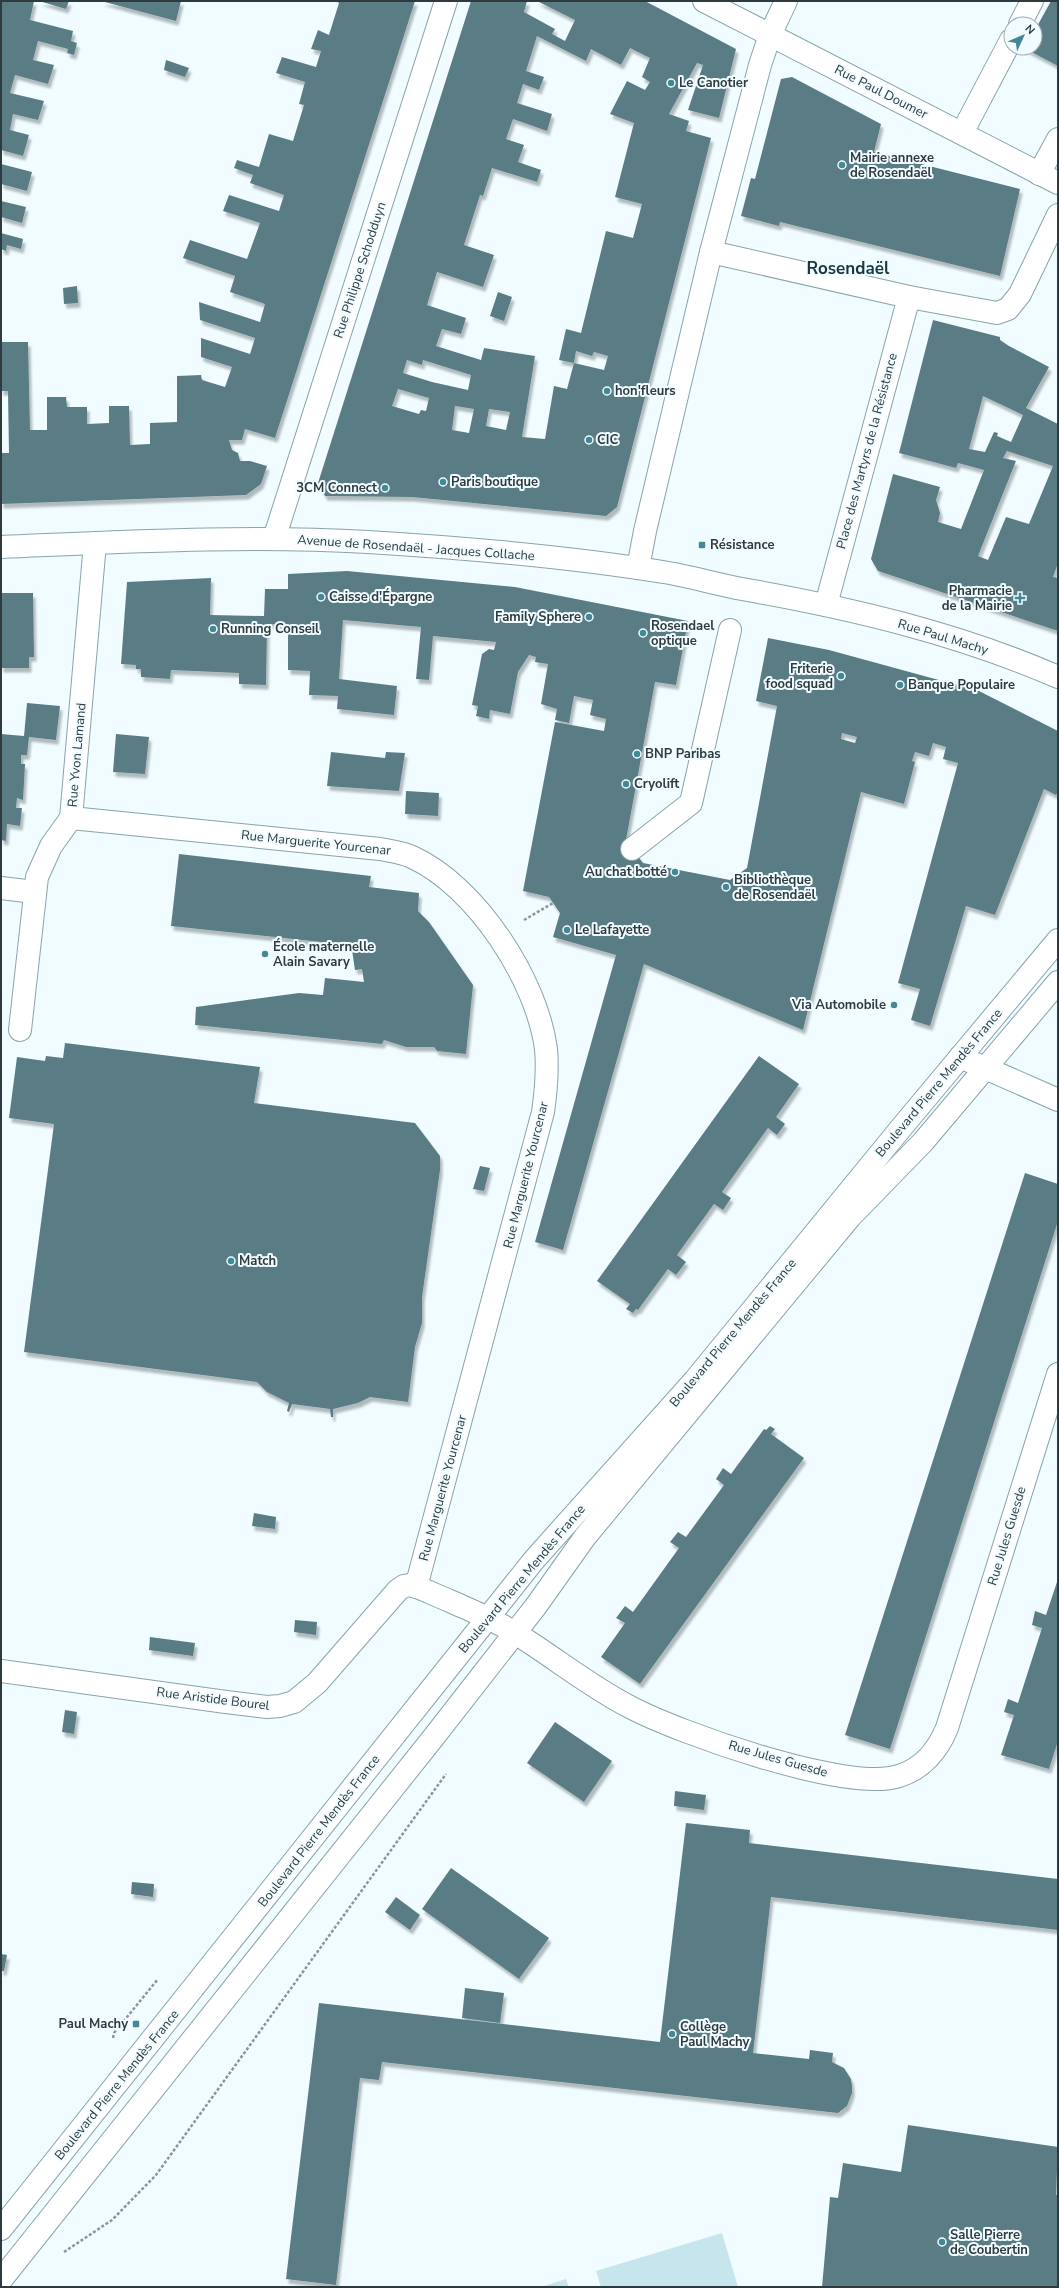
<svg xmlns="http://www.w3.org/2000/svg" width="1059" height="2288" viewBox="0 0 1059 2288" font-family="'Nunito Sans',sans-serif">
<defs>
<filter id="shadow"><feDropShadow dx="2.5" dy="4.5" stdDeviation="1" flood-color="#0004"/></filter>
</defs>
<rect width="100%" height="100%" fill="#f0fcff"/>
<g fill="#c6e5ed">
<path d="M 722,2233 L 738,2287 L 601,2287 L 596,2271 Z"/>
<path d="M 566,2279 L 569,2287 L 541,2287 Z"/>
</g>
<g fill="#5a7d85" fill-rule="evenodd" filter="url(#shadow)">
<path d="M 1,1 L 34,1 L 30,20 L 73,31 L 71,41 L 77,43 L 74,55 L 67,53 L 68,49 L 38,41 L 33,60 L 54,65 L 48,84 L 15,75 L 10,93 L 44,101 L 38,120 L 13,114 L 10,130 L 29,135 L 23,156 L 1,150 Z"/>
<path d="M 39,1 L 69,1 L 66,9 Z"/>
<path d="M 101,1 L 181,1 L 176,21 Z"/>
<path d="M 336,1 L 415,1 L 275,438 L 245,429 L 242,440 L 229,440 L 232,450 L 238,453 L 240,461 L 250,461 L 267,466 L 261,484 L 246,495 L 1,504 L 1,453 L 9,453 L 8,391 L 1,391 L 1,342 L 28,342 L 30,430 L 47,430 L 47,397 L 66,397 L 67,407 L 87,407 L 87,424 L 109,423 L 109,406 L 129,406 L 130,445 L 150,444 L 150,423 L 177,422 L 177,376 L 201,375 L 202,380 L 225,387 L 232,367 L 201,357 L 201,338 L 250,354 L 255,338 L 200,320 L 199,302 L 260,322 L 265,304 L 230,292 L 235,276 L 183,258 L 190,240 L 247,259 L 260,223 L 223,211 L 229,195 L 279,211 L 284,195 L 250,183 L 253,175 L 234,168 L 237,160 L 259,167 L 269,134 L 293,141 L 304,105 L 299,104 L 305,82 L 276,73 L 282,57 L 316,67 L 321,51 L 311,49 L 318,30 L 329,35 L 339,3 Z"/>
<path d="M 471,1 L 527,1 L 524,12 L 555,29 L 552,34 L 565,41 L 575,20 L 537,1 L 645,1 L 736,49 L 719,118 L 688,110 L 703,65 L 697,63 L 669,114 L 689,121 L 686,131 L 711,138 L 617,507 L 606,516 L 412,497 L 325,496 L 318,483 ZM 537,36 L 586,61 L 591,49 L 621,65 L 630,48 L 650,58 L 642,77 L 650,82 L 645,90 L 627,81 L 610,114 L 634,123 L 615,197 L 642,204 L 633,238 L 606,231 L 581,333 L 566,329 L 559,360 L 574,363 L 576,351 L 592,356 L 594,352 L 608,356 L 604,370 L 574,363 L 567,389 L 554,386 L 545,439 L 522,437 L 535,356 L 484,348 L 481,360 L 436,346 L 442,329 L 461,334 L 466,318 L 427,305 L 437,272 L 483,287 L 494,255 L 464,245 L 480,195 L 483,196 L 492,168 L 537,182 L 541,170 L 518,162 L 524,145 L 506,139 L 513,119 L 547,131 L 552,114 L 517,103 L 523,84 L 539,90 L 544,77 L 526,71 ZM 407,360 L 422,365 L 423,360 L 471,375 L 468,390 L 432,382 L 403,373 ZM 398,389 L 429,398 L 426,411 L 421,410 L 419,414 L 392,406 ZM 455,406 L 474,409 L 469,433 L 452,430 ZM 489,409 L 510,412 L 506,430 L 486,426 Z"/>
<path d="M 1051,1 L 1058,1 L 1058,66 L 1024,48 L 1035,48 L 1035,30 Z"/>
<path d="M 166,60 L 189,68 L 185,77 L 164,70 Z"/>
<path d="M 792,77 L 881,124 L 874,152 L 1020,189 L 1000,276 L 780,222 L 779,226 L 741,216 L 751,178 L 755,179 L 781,79 Z"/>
<path d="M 1,164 L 32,172 L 27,191 L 1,184 Z"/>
<path d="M 1,201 L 26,207 L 22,223 L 1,217 Z"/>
<path d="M 1,233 L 23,239 L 21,249 L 7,245 L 6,251 L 1,249 Z"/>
<path d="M 77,286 L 78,303 L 64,304 L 63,288 Z"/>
<path d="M 498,292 L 512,297 L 504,321 L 490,316 Z"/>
<path d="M 933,320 L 1000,337 L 1000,340 L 1009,346 L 1049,367 L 1026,408 L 1058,424 L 1058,563 L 1053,577 L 1058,578 L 1058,631 L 878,571 L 871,559 L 893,474 L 940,487 L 936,500 L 940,513 L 938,522 L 961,529 L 984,470 L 958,463 L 956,468 L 899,453 ZM 983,396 L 1023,415 L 1011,442 L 997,436 L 998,433 L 994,432 L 985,452 L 969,449 ZM 1007,451 L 1053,466 L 1029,524 L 1006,517 L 988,560 L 978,556 L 1016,461 L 1003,458 Z"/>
<path d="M 347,571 L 515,587 L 688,621 L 676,685 L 655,682 L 626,840 L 643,863 L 730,880 L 747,868 L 777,706 L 756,701 L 768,638 L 829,650 L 979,691 L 1058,731 L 1058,791 L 1056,795 L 1044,789 L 995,915 L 966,906 L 930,1026 L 911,1020 L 920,989 L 898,983 L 958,763 L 943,759 L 946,747 L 933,743 L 929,756 L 915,752 L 912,761 L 915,762 L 904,804 L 861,792 L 803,1030 L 644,964 L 563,1250 L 535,1242 L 616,955 L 553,937 L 560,913 L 549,897 L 523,891 L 555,722 L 604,731 L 606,719 L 590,715 L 593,700 L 574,696 L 569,723 L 555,720 L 557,709 L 541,704 L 548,664 L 535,662 L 536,657 L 529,655 L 518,672 L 510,714 L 490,710 L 489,719 L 476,716 L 478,706 L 472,705 L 482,654 L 489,649 L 494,650 L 496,642 L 433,636 L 429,680 L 416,679 L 421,627 L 343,620 L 339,679 L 397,686 L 394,715 L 337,709 L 338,696 L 309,695 L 310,671 L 288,670 L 288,625 L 267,624 L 266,685 L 239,684 L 239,673 L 171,670 L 170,679 L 141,677 L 141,669 L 136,669 L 136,665 L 121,664 L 127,582 L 211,578 L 210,615 L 264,616 L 265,589 L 288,589 L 288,574 ZM 842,733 L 857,737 L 855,743 L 841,739 Z"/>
<path d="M 1,593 L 33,593 L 34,657 L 29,657 L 29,668 L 1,668 Z"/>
<path d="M 27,703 L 60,706 L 56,740 L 29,737 L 27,755 L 21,755 L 21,764 L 25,764 L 23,800 L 17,798 L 16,808 L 22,808 L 20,826 L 7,824 L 6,841 L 1,840 L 1,734 L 24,736 Z"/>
<path d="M 116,734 L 149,737 L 145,774 L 113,772 Z"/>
<path d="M 331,752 L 385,758 L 386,752 L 405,753 L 399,791 L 327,786 Z"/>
<path d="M 406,791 L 439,793 L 438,816 L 405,814 Z"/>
<path d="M 179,854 L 371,876 L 369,887 L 419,893 L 418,911 L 429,922 L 473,985 L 466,1054 L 437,1051 L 434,1047 L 406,1047 L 384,1040 L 382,1044 L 195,1025 L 196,1007 L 299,993 L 323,995 L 325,978 L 364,982 L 362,969 L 355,970 L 352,950 L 360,949 L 359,946 L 171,926 Z"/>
<path d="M 65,1043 L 260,1067 L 254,1103 L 415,1123 L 440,1156 L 440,1170 L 422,1297 L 422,1323 L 415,1347 L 408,1402 L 370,1397 L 358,1403 L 333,1409 L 333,1417 L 331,1417 L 330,1409 L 292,1404 L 289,1412 L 287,1411 L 289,1403 L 267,1392 L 257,1382 L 24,1352 L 54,1124 L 9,1118 L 17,1057 L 45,1061 L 46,1056 L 63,1058 Z"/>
<path d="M 759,1056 L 799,1084 L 776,1117 L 785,1124 L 777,1135 L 768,1128 L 722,1192 L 731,1198 L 723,1210 L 714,1204 L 677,1255 L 686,1262 L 676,1275 L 668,1269 L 638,1310 L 636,1309 L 633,1313 L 626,1309 L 630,1304 L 597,1281 Z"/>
<path d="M 480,1166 L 490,1168 L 484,1191 L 473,1189 Z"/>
<path d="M 1025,1173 L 1058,1184 L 1058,1221 L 890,1749 L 845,1735 Z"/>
<path d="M 770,1426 L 775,1429 L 771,1434 L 804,1458 L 640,1684 L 601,1657 L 625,1623 L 616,1618 L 625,1606 L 633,1612 L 679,1548 L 670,1542 L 678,1532 L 686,1537 L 724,1485 L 716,1479 L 723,1468 L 731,1474 L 764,1429 L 766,1430 Z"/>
<path d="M 254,1513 L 276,1517 L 275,1529 L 252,1526 Z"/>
<path d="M 1058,1579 L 1058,1741 L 1049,1769 L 1001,1755 L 1014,1715 L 1004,1712 L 1008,1699 L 1018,1703 L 1042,1628 L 1032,1625 L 1035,1611 L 1046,1615 Z"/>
<path d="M 295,1620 L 317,1622 L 316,1635 L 294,1632 Z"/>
<path d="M 150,1637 L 195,1643 L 193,1656 L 149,1650 Z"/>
<path d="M 65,1710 L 77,1712 L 74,1734 L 62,1732 Z"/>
<path d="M 555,1722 L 612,1761 L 584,1802 L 527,1763 Z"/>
<path d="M 675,1791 L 706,1795 L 704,1810 L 674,1806 Z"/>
<path d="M 686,1823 L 750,1830 L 749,1843 L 1058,1879 L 1058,1930 L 771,1897 L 753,2053 L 809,2059 L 810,2050 L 833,2053 L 832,2062 L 844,2068 L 851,2079 L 852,2086 L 852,2093 L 847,2106 L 838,2113 L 382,2062 L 379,2080 L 360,2078 L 336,2285 L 286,2279 L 319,2003 L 660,2042 Z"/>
<path d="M 451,1868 L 549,1938 L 519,1979 L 422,1909 Z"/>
<path d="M 132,1882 L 154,1884 L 153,1897 L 131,1894 Z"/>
<path d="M 396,1897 L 420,1915 L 410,1930 L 385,1912 Z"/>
<path d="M 1,1954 L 7,1955 L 4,1971 L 1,1971 Z"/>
<path d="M 465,1988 L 504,1993 L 500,2023 L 462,2018 Z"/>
<path d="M 908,2125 L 1058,2147 L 1056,2195 L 1058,2195 L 1058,2287 L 822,2287 L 830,2197 L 838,2198 L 843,2163 L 901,2172 Z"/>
</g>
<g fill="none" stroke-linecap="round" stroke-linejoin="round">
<defs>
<g id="service">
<path d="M 1020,24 L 1032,1"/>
<path d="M 962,133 L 1011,40"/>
<path d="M 1039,174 L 1058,139"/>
</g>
<path id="pedestrian" d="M 632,849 L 691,803 L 730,630"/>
<g id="minor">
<path d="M 704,1 L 1058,183"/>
<path d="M 711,252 L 909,297 L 997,313 L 1008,309 L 1020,294 L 1058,215"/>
<path d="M 274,539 L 446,1"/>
<path d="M 638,568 L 645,531 L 711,252 L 760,65 L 770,35 L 786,1"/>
<path d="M 826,605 L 909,297"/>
<path d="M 71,818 L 380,849 C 390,851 402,852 412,857 C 476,886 537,980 546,1049 C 548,1070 546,1091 543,1112 L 416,1587"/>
<path d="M 1,888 L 34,892"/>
<path d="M 20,1030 L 37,877 L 51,846 L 71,818 L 95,543"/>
<path d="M 960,1057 L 1058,1100"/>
<path d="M 1,1671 L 226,1702 L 267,1707 L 280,1706 L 294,1702 L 317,1683 L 398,1590 L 404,1586 L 411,1585 C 424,1589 437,1596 450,1601 C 472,1611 495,1620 515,1633 C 554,1657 589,1686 630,1707 C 679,1733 848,1793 899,1776 C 922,1769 938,1750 947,1728 L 1058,1374"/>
</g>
<path id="tertiary" d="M 1,547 C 123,542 245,535 368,542 C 466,548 565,556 663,572 C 689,576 715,584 742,589 C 850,608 957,633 1058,677"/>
<g id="secondary">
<path d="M 1,2229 L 534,1560 L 695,1380 L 901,1128 L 1058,940"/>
<path d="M 1,2280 L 433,1738 L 536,1606 L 585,1537 L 850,1217 L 923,1142 L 1058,982"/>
</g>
</defs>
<use href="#service" stroke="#87a4ab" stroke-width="24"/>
<use href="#pedestrian" stroke="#87a4ab" stroke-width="24"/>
<use href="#minor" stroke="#87a4ab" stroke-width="24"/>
<use href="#tertiary" stroke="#87a4ab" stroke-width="24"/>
<use href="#secondary" stroke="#87a4ab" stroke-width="24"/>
<g stroke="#8a9699" stroke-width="2.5" stroke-dasharray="3 2" stroke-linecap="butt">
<path d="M 524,920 L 553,903"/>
<path d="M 113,2038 L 114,2033 L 158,1979"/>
<path d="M 64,2252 L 112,2220 L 156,2175 L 446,1774"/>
</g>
<use href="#service" stroke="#fff" stroke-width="22"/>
<use href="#pedestrian" stroke="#fff" stroke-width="22"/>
<use href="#minor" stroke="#fff" stroke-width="22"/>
<use href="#tertiary" stroke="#fff" stroke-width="22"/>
<use href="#secondary" stroke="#fff" stroke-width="22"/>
</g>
<g fill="#448897" stroke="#f0fcff" stroke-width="1.5">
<circle cx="671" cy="83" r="4"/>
<circle cx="842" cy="165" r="4"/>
<circle cx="607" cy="391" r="4"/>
<circle cx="589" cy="440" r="4"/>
<circle cx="443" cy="482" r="4"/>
<circle cx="385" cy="488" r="4"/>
<rect x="698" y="541" width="8" height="8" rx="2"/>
<circle cx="321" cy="597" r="4"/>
<path d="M1018 592h4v4h4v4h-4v4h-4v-4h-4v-4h4z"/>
<circle cx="589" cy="617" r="4"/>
<circle cx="213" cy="629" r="4"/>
<circle cx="643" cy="633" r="4"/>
<circle cx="841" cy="676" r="4"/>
<circle cx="900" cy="685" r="4"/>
<circle cx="637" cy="754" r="4"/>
<circle cx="626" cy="784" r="4"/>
<circle cx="675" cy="872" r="4"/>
<circle cx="726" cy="887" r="4"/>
<circle cx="567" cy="930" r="4"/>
<circle cx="265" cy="954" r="4"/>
<circle cx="894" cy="1005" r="4"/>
<circle cx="231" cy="1261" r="4"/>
<rect x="132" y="2020" width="8" height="8" rx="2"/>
<circle cx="672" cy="2034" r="4"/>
<circle cx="942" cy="2242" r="4"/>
</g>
<g text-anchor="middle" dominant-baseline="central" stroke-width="4" stroke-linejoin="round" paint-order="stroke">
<g font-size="13" font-weight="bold" fill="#2e3a3d" stroke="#f0fcff" text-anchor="start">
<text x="679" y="83">Le Canotier</text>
<text x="850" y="158">Mairie annexe<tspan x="850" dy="15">de Rosendaël</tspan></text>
<text x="615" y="391">hon'fleurs</text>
<text x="597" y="440">CIC</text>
<text x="451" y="482">Paris boutique</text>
<text x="377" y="488" text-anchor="end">3CM Connect</text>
<text x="710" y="545">Résistance</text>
<text x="1012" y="591" text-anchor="end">Pharmacie<tspan x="1012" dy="15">de la Mairie</tspan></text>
<text x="329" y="597">Caisse d'Épargne</text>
<text x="581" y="617" text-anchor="end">Family Sphere</text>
<text x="651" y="626">Rosendael<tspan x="651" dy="15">optique</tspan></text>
<text x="221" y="629">Running Conseil</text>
<text x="833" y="669" text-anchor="end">Friterie<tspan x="833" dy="15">food squad</tspan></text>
<text x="908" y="685">Banque Populaire</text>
<text x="645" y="754">BNP Paribas</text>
<text x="634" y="784">Cryolift</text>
<text x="667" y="872" text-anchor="end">Au chat botté</text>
<text x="734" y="880">Bibliothèque<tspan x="734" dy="15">de Rosendaël</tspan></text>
<text x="575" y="930">Le Lafayette</text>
<text x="273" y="947">École maternelle<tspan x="273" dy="15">Alain Savary</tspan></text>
<text x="886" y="1005" text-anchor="end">Via Automobile</text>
<text x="239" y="1261">Match</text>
<text x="128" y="2024" text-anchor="end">Paul Machy</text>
<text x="680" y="2027">Collège<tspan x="680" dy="15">Paul Machy</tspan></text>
<text x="950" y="2235">Salle Pierre<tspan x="950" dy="15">de Coubertin</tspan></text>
</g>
<g font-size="13" fill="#2e3a3d" stroke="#f0fcff">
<text transform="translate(881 92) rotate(27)">Rue Paul Doumer</text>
<text transform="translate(360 270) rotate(-72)">Rue Philippe Schodduyn</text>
<text transform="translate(867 451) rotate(-75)">Place des Martyrs de la Résistance</text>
<text transform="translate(416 548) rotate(4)">Avenue de Rosendaël - Jacques Collache</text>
<text transform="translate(943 637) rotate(17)">Rue Paul Machy</text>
<text transform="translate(77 755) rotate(-85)">Rue Yvon Lamand</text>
<text transform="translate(316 843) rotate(6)">Rue Marguerite Yourcenar</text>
<text transform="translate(939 1083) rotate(-50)">Boulevard Pierre Mendès France</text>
<text transform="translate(526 1175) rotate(-76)">Rue Marguerite Yourcenar</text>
<text transform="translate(733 1333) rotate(-50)">Boulevard Pierre Mendès France</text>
<text transform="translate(443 1488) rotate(-75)">Rue Marguerite Yourcenar</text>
<text transform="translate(1007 1536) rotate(-73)">Rue Jules Guesde</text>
<text transform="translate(522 1579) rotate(-50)">Boulevard Pierre Mendès France</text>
<text transform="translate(213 1699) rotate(7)">Rue Aristide Bourel</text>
<text transform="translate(778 1759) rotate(16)">Rue Jules Guesde</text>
<text transform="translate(319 1831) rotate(-52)">Boulevard Pierre Mendès France</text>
<text transform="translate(117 2085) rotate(-51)">Boulevard Pierre Mendès France</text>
</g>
<g font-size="17" font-weight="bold" fill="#18383f" stroke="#f0fcff">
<text x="848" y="268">Rosendaël</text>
</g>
</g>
<rect width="1059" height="2288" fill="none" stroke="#2e3a3d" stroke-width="4"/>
<g transform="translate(1023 36) rotate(46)"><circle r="19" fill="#f0fcff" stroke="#a2aeb1"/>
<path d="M0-3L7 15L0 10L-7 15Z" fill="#448897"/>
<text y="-6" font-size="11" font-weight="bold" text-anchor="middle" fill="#2e3a3d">N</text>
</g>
</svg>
